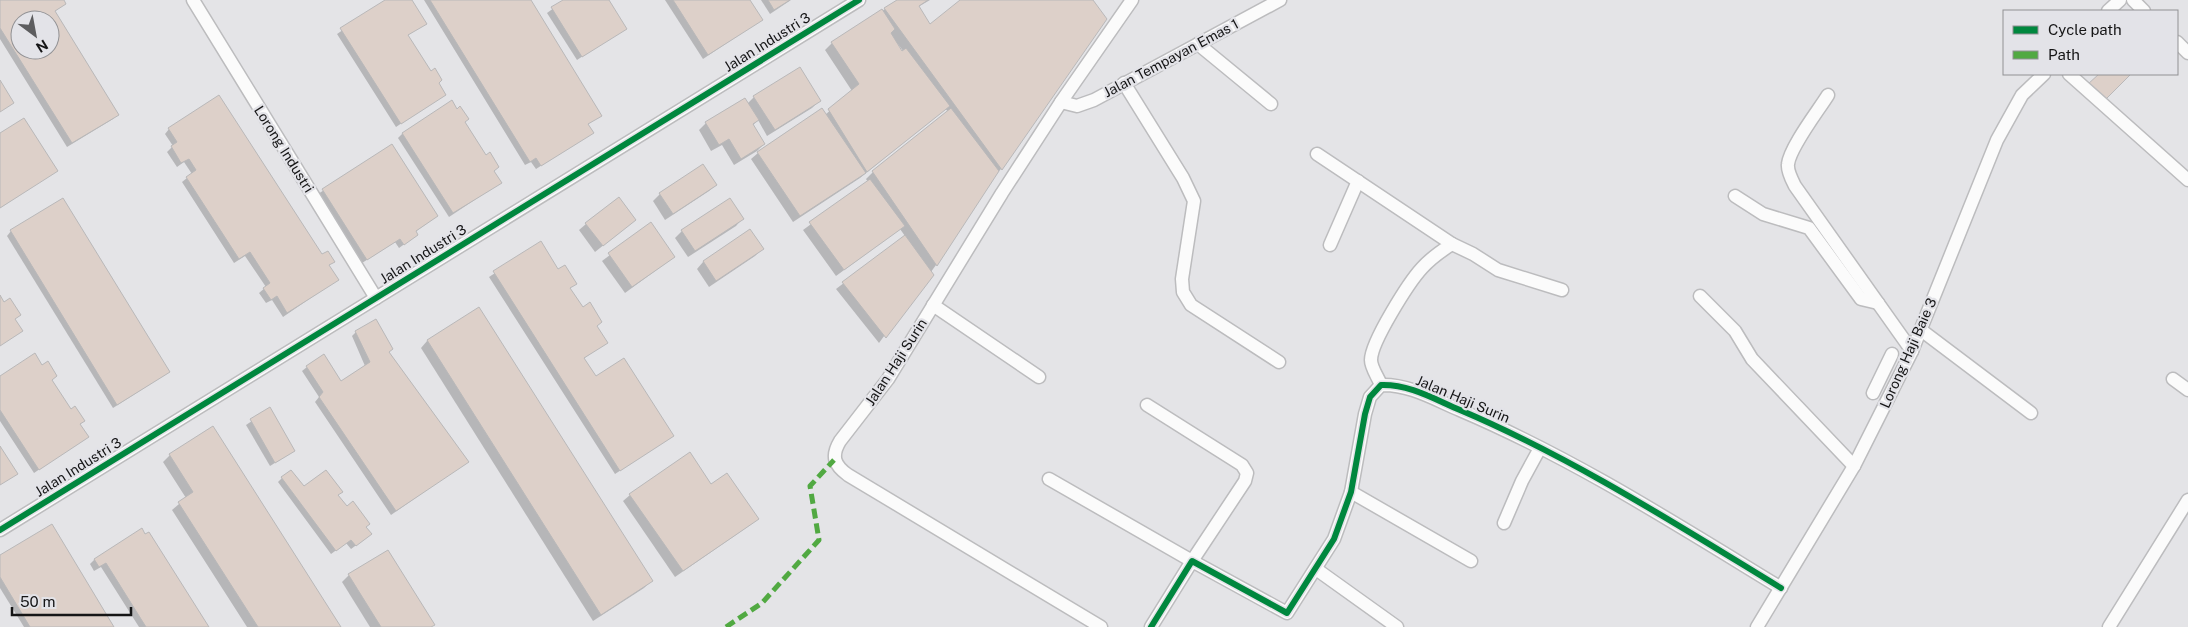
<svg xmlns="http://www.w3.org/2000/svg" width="2188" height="627" viewBox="0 0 2188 627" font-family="'Public Sans',sans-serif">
<rect width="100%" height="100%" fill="#e4e4e7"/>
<g fill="#0003" fill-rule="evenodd">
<path d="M 0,0 L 62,0 L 65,4 L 54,12 L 117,114 L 113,119 L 67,147 L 0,39 ZM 20,20 L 50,20 L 50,50 L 20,50 Z"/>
<path d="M 387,0 L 410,0 L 425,23 L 407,36 L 445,94 L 396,127 L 337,34 Z"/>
<path d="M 424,0 L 530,0 L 601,115 L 587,125 L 592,133 L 536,169 L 531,162 L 525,165 Z"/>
<path d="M 565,0 L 607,0 L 625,28 L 577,60 L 547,13 Z"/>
<path d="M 665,0 L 749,0 L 761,20 L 703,59 Z"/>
<path d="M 761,0 L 791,0 L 770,14 Z"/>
<path d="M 899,0 L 930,0 L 918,7 L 930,26 L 962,0 L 1091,0 L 1106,19 L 1001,169 L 994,177 L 936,265 L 879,343 L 836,289 L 905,236 L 900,229 L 836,276 L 803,230 L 868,182 L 866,179 L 873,172 L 948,112 L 945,108 L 860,178 L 793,222 L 751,159 L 758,153 L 825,115 L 852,91 L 825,50 L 832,43 ZM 897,43 L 904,52 L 901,53 L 896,44 Z"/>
<path d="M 754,97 L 819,101 L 812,108 L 767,136 L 758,120 L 752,126 L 764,144 L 757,151 L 734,165 L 722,145 L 711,151 L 699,130 L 706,123 L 747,104 Z"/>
<path d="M 464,123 L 500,183 L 449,217 L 398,138 L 402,134 Z"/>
<path d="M 169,129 L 322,256 L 333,261 L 328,266 L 337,280 L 283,317 L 272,300 L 266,303 L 259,293 L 266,287 L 245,256 L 234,263 L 182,182 L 192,174 L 184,162 L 177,167 L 167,152 L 173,146 L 165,134 Z"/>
<path d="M 0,135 L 56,171 L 0,208 Z"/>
<path d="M 392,146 L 437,216 L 415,232 L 417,235 L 399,248 L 395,242 L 362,263 L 318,194 Z"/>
<path d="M 703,166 L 716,185 L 709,191 L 665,220 L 653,201 L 660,194 Z"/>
<path d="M 742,219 L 736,226 L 688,257 L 675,238 L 682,231 Z"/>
<path d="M 635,220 L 595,252 L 579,230 L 586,224 Z"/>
<path d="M 651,224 L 674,257 L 625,293 L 602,261 Z"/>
<path d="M 11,231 L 169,372 L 113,408 L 7,236 Z"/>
<path d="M 750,231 L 762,249 L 755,256 L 709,287 L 697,269 L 703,262 Z"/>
<path d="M 540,243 L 558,271 L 575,283 L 569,289 L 606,343 L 583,359 L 596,378 L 673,436 L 615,474 L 489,277 Z"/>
<path d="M 479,309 L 651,581 L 644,588 L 593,621 L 421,348 L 427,341 Z"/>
<path d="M 356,332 L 388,352 L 467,462 L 391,515 L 315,402 L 319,397 L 302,371 L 307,367 L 341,382 L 365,366 L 352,336 Z"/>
<path d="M 0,377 L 51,380 L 70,410 L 84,421 L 79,425 L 87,437 L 34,473 L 0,421 Z"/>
<path d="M 270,409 L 294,451 L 270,466 L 246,425 Z"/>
<path d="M 213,428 L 340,627 L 247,627 L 172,510 L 186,498 L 163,462 L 170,455 Z"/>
<path d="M 282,478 L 303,488 L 337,495 L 365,527 L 366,538 L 351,549 L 346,543 L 331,554 L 278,482 Z"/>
<path d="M 711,486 L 757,519 L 750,525 L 675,577 L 623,501 L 630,495 Z"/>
<path d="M 141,530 L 207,627 L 139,627 L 101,567 L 94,571 L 90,564 L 94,560 Z"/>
<path d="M 0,557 L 113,627 L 24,627 L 0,588 Z"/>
<path d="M 349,575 L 431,627 L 370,627 L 342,582 Z"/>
</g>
<g fill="#ddd0c9" stroke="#b9b8b9" fill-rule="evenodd">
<path d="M 0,0 L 64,0 L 66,4 L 55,11 L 119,115 L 72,143 L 0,28 ZM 20,20 L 50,20 L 50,50 L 20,50 Z"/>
<path d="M 385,0 L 412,0 L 427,24 L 408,35 L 431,71 L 435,68 L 442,80 L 439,83 L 446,95 L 401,124 L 340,28 Z"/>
<path d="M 430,0 L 531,0 L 602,116 L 588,124 L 594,133 L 541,166 L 536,158 L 530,162 Z"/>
<path d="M 563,0 L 609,0 L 627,29 L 582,57 L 551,7 Z"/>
<path d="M 673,0 L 750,0 L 763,20 L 708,55 Z"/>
<path d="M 768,0 L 790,0 L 774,10 Z"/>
<path d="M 897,0 L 928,0 L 919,6 L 930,24 L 960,0 L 1093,0 L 1107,19 L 1002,170 L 884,8 Z"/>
<path d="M 882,9 L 895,29 L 891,33 L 902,51 L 906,48 L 950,106 L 867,172 L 828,109 L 859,84 L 831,42 Z"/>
<path d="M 800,67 L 821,101 L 775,130 L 753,96 Z"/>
<path d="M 2099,74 L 2131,74 L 2104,101 L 2088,84 Z"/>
<path d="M 0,80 L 14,103 L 0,112 Z"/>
<path d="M 219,95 L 322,254 L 328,251 L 335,262 L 329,265 L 339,280 L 287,313 L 277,296 L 271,300 L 263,288 L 270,283 L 250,252 L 239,259 L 186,177 L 196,170 L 189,159 L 181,163 L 171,146 L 177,142 L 168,128 Z"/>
<path d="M 745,98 L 759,120 L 753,124 L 765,144 L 741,159 L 729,139 L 719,145 L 705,122 Z"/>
<path d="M 452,100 L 457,109 L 460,106 L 469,119 L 465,122 L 486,155 L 490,152 L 499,167 L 494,171 L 502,183 L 453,213 L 402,133 Z"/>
<path d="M 822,108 L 866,173 L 800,216 L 757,152 Z"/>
<path d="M 951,108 L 999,171 L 937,266 L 872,171 Z"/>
<path d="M 24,118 L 58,171 L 0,208 L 0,133 Z"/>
<path d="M 392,144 L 438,216 L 416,231 L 418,235 L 404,245 L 400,239 L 367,260 L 322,189 Z"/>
<path d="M 703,164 L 717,185 L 673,214 L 659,193 Z"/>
<path d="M 870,179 L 905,226 L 844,270 L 809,222 Z"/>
<path d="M 619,197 L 636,220 L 603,246 L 585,223 Z"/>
<path d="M 63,198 L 170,372 L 117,405 L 10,230 Z"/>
<path d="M 730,198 L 744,219 L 695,251 L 681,230 Z"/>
<path d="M 651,222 L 675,257 L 632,287 L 608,253 Z"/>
<path d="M 750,229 L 764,249 L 716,281 L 703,261 Z"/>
<path d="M 905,235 L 934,275 L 886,338 L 842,282 Z"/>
<path d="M 541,241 L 558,269 L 565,265 L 577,284 L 570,288 L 583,307 L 590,302 L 602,322 L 597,326 L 608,343 L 584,358 L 596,376 L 624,358 L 674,436 L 620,471 L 493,271 Z"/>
<path d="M 0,295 L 4,302 L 10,298 L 21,315 L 15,319 L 23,331 L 0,346 Z"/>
<path d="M 479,307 L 653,581 L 601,615 L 427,340 Z"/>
<path d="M 376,319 L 393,349 L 389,352 L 469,462 L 396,511 L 319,397 L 323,392 L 306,366 L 324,354 L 341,381 L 370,362 L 355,331 Z"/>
<path d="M 35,353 L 42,365 L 48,361 L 57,376 L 52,380 L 71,409 L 75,406 L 85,421 L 80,424 L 89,437 L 39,470 L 0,410 L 0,376 Z"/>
<path d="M 270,407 L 295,451 L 275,463 L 250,419 Z"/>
<path d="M 213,426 L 341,627 L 258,627 L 178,502 L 193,492 L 169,454 Z"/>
<path d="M 0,446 L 18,474 L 0,485 Z"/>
<path d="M 690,452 L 711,484 L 727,473 L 759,519 L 683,571 L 629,494 Z"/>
<path d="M 291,470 L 304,486 L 326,470 L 343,492 L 338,495 L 347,506 L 353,501 L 370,524 L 366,527 L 372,534 L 356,546 L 351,540 L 336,551 L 281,477 Z"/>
<path d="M 52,524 L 114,627 L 30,627 L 0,577 L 0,555 Z"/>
<path d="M 142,528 L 145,534 L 149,532 L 209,627 L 146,627 L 106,563 L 99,567 L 94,559 Z"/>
<path d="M 388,550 L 435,625 L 431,627 L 381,627 L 348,574 Z"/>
</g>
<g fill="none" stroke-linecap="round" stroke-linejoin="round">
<defs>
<g id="street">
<path d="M 193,0 L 376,298"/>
<path d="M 2133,0 L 2144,11"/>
<path d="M 2108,11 L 2120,0"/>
<path d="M 2177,42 L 2188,53"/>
<path d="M 1198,44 L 1271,104"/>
<path d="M 2069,74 L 2188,180"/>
<path d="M 1124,83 L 1183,178 L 1194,201 L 1182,279 L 1183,292 L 1191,305 L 1279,362"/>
<path d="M 1828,95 C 1818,111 1790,147 1788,164 C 1787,171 1792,180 1795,186 L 1912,351"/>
<path d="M 1061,102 L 1077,106 L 1094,100 L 1280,0"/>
<path d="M 1317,154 L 1452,244 C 1441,251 1431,258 1422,268 C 1409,282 1371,342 1371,360 C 1371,368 1378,377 1381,385"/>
<path d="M 1735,196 L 1763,214 L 1809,228 L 1861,299 L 1878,303"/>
<path d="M 1452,244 L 1473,254 L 1498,270 L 1562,290"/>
<path d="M 1330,245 L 1358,181"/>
<path d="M 1700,296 L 1735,331 L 1752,359 L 1854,466"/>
<path d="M 933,305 L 1039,377"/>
<path d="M 1921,330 L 2031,413"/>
<path d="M 2173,379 L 2188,390"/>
<path d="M 1873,393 L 1892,354"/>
<path d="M 1049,479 L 1192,561 L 1245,481 L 1247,473 L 1242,465 L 1147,405"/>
<path d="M 1351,492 L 1471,561"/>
<path d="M 1504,523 L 1522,481 L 1540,448"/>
<path d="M 0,530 L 859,0"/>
<path d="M 1316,569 L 1397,627"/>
<path d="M 1101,627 L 848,475 C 834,465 831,456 840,441 L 888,379 L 1002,193 L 1061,102 L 1132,0"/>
<path d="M 1151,627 L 1192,561 L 1287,613 L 1334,539 L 1351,492 L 1365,414 L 1370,397 L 1381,385 C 1409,384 1434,399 1460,410 C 1573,458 1676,524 1781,588"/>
<path d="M 1757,627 L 1854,466 L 1912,351 L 1997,140 L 2022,95 L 2044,74"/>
<path d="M 2109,627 L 2188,500"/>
</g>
</defs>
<use href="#street" stroke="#bcbcbe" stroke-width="15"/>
<use href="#street" stroke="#fbfbfb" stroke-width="12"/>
<path stroke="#51a942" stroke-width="5" stroke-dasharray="10 5" stroke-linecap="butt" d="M 726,627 L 762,603 L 819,540 L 810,486 L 834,460"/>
<defs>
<g id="cycleway">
<path d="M 0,530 L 859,0"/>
<path d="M 1151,627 L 1192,561 L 1287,613 L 1334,539 L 1351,492 L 1365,414 L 1370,397 L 1381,385 C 1409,384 1434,399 1460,410 C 1573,458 1676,524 1781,588"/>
</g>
</defs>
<use href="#cycleway" stroke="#e3e3e8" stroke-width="9"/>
<use href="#cycleway" stroke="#00873e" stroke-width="6"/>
</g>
<g text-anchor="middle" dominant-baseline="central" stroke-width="4.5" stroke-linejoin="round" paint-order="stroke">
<g font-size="14" fill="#151516" stroke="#e3e3e8">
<text transform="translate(767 42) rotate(-32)">Jalan Industri 3</text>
<text transform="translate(1171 58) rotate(-28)">Jalan Tempayan Emas 1</text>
<text transform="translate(284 149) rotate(58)">Lorong Industri</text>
<text transform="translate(423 254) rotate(-32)">Jalan Industri 3</text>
<text transform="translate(1908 353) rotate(-66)">Lorong Haji Baie 3</text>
<text transform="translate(896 362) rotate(-57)">Jalan Haji Surin</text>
<text transform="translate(1463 399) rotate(23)">Jalan Haji Surin</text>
<text transform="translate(78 467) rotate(-32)">Jalan Industri 3</text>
</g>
</g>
<rect x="2003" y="10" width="175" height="65" fill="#e3e3e8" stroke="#919194"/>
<rect x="2013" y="26" width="25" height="8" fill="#00873e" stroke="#919194"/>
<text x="2048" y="35" font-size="15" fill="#151516">Cycle path</text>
<rect x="2013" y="51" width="25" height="8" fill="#51a942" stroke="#919194"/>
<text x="2048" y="60" font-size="15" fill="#151516">Path</text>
<g transform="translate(35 35) rotate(148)"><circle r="24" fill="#e3e3e8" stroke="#919194"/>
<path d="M0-4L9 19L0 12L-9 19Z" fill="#5d5d5f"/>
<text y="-8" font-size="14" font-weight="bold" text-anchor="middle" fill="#151516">N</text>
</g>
<path d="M12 607v8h119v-8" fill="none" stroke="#151516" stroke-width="2.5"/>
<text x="20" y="607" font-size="15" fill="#151516" stroke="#e3e3e8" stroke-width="4" paint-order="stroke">50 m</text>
</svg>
